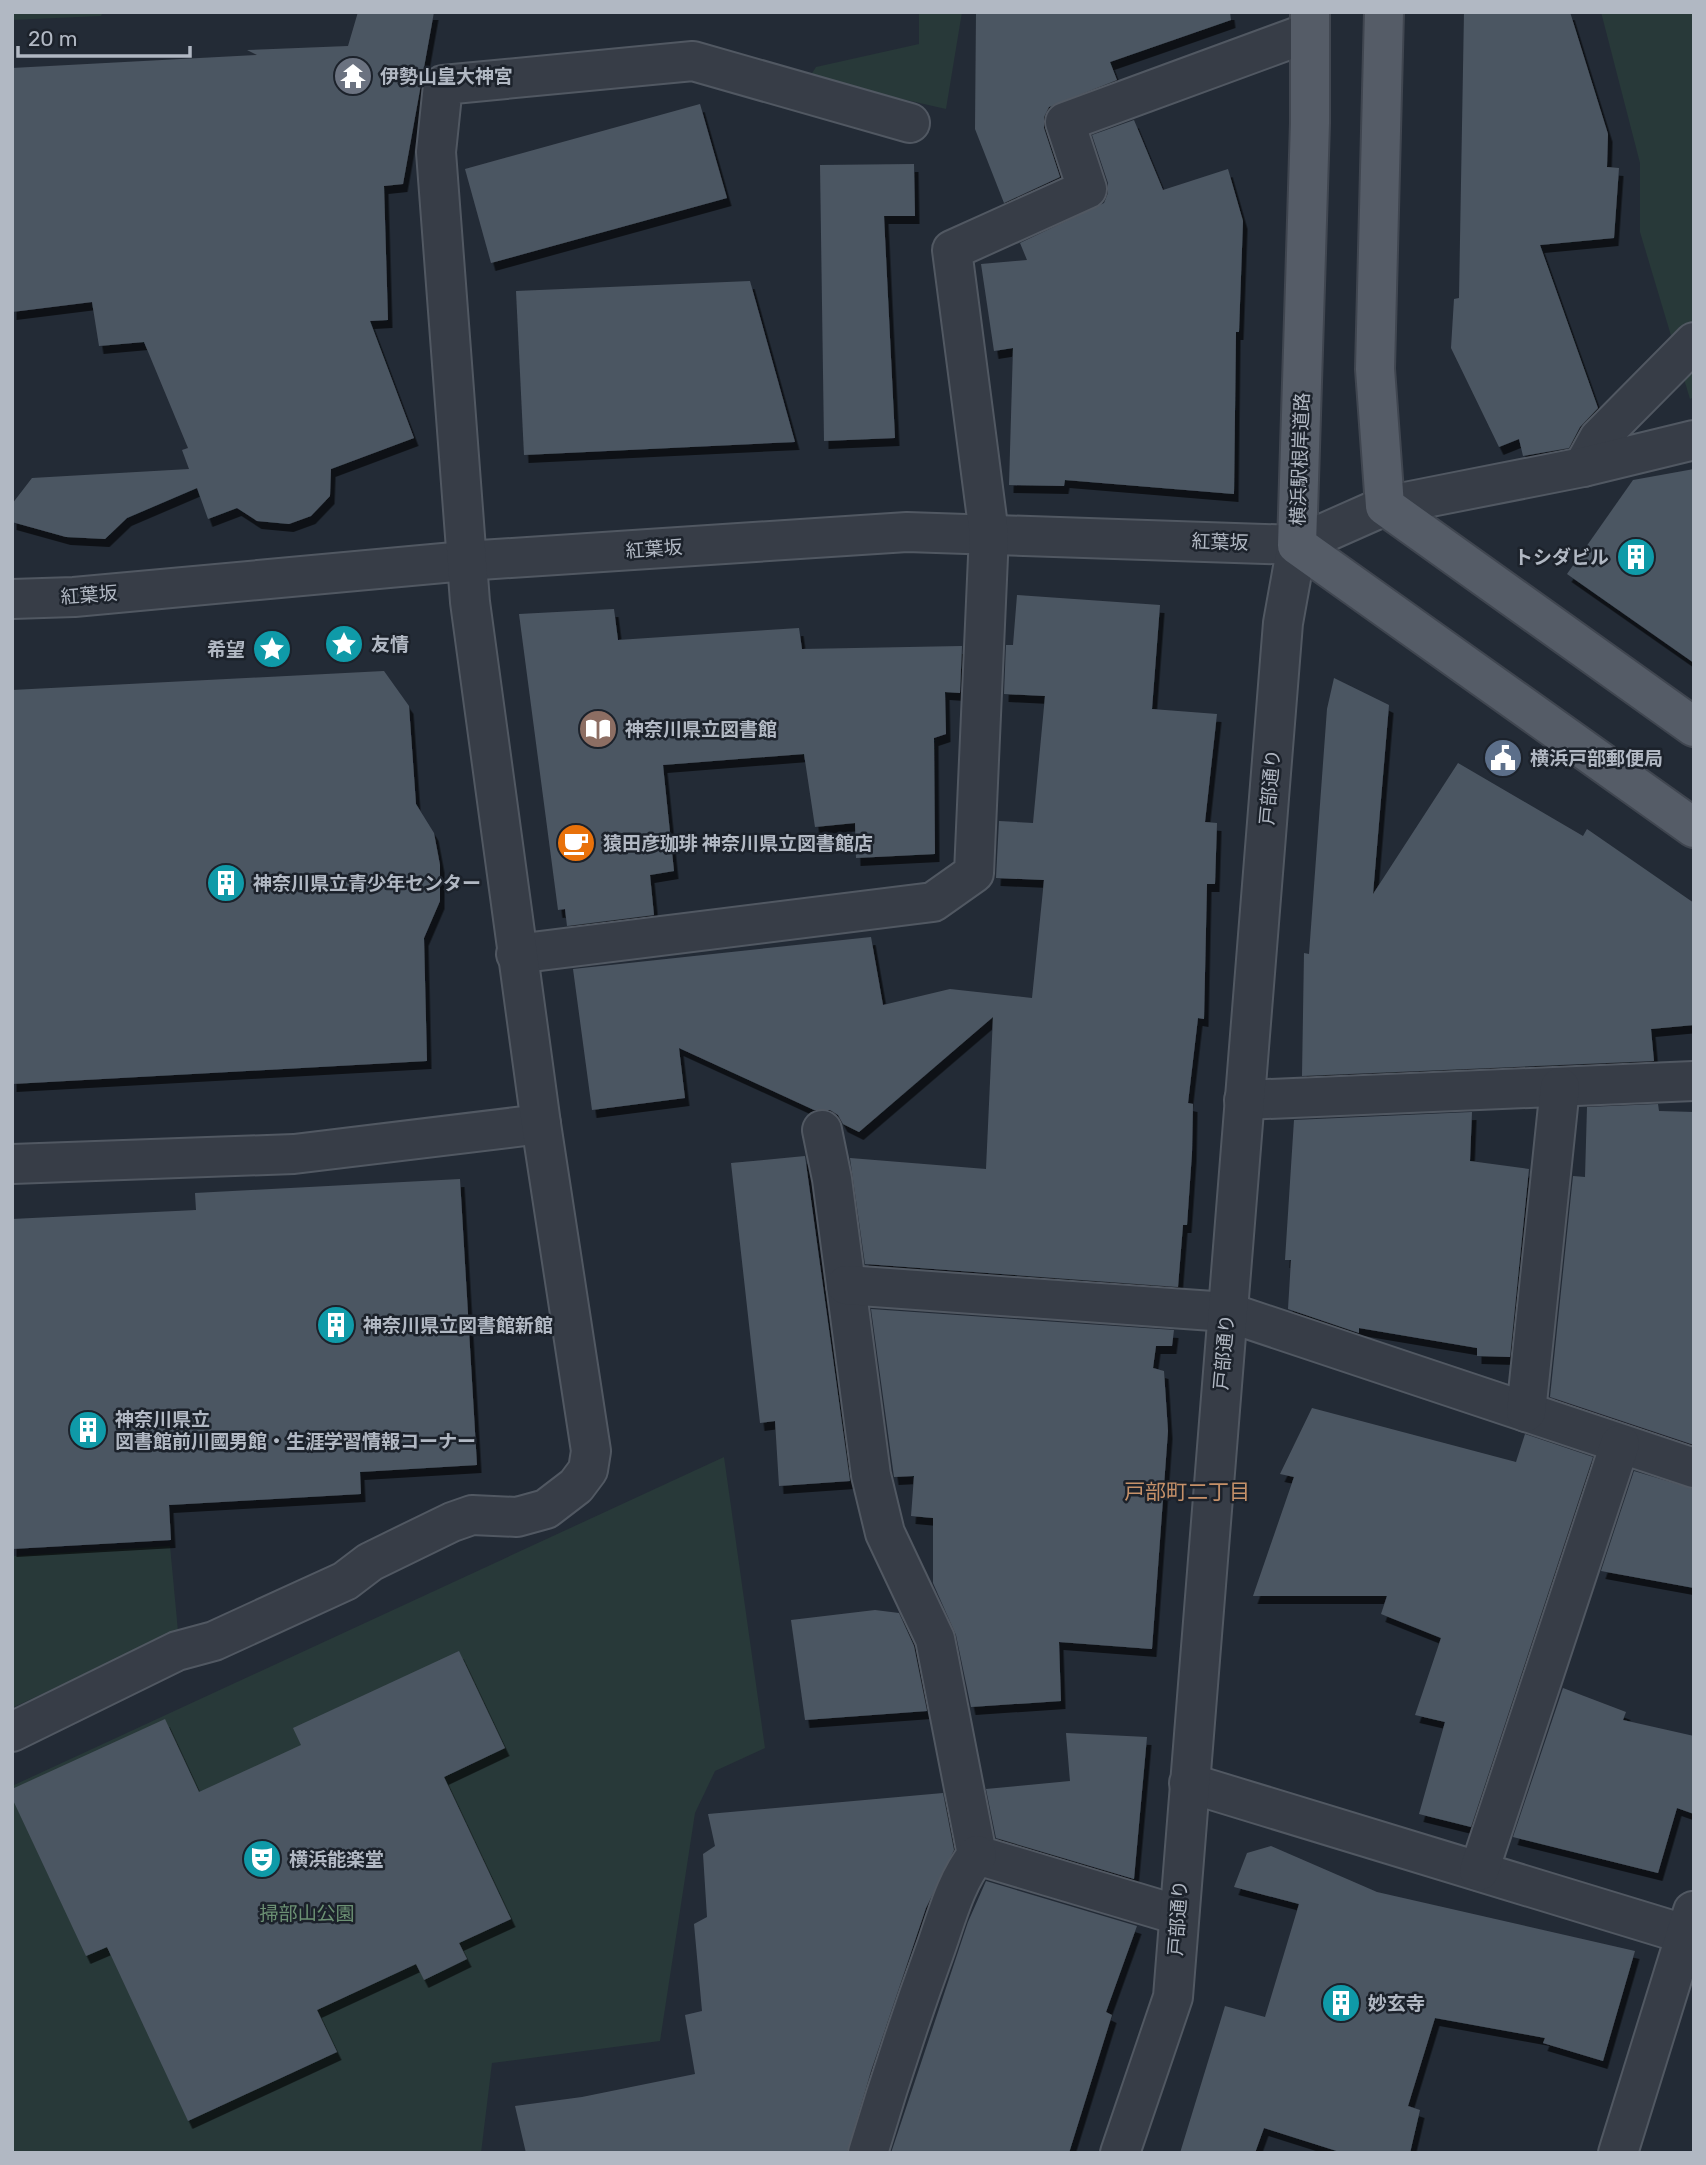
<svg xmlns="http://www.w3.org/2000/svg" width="1706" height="2165" viewBox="0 0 1706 2165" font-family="Rubik,'Noto Sans JP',sans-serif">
<defs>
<filter id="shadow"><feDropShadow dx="4.5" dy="8" stdDeviation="0" flood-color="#0009"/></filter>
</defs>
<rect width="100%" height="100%" fill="#232b36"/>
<g fill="#283939">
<path d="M 12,12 L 103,12 L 101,16 L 12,20 Z"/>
<path d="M 832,12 L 962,12 L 946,109 L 809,78 L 816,67 L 919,44 L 919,14 Z"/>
<path d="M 1601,12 L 1694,12 L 1694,397 L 1690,399 L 1640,232 L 1640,163 Z"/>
<path d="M 724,1457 L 765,1748 L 715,1771 L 695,1813 L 660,2041 L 492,2063 L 481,2153 L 12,2153 L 12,1786 Z"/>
<path d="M 170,1546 L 178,1631 L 12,1708 L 12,1556 Z"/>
</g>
<g fill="#4c5662" filter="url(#shadow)">
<path d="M 358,12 L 434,12 L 403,184 L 384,186 L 388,320 L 370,321 L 414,438 L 331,469 L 330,496 L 311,516 L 289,524 L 257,521 L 237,508 L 208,519 L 197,488 L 127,518 L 105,539 L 66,537 L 12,522 L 12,504 L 32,478 L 189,469 L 182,450 L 188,448 L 144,342 L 99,346 L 92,302 L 12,312 L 12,68 L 257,55 L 247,50 L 348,46 Z"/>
<path d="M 976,12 L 1230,12 L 1231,20 L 1110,62 L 1117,80 L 1049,107 L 1044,117 L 1044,128 L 1060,177 L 1004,203 L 975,129 Z"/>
<path d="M 1464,12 L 1570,12 L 1608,134 L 1607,167 L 1619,168 L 1614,238 L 1540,245 L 1598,408 L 1580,427 L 1569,448 L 1523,456 L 1519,439 L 1499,447 L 1451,348 L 1454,299 L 1459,298 Z"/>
<path d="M 700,104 L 727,198 L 491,263 L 465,169 Z"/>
<path d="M 1134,120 L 1163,190 L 1228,169 L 1243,221 L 1239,332 L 1236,332 L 1234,494 L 1065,480 L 1064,486 L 1009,485 L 1013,348 L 994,351 L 981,264 L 1027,260 L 1020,243 L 1104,203 L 1108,193 L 1108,183 L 1092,135 Z"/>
<path d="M 914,164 L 915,216 L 884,216 L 895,438 L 824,441 L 820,165 Z"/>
<path d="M 750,281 L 795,442 L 524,455 L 516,291 Z"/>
<path d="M 1694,469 L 1694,663 L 1567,574 L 1633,480 Z"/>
<path d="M 1017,595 L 1160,605 L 1152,709 L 1217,714 L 1205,822 L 1217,823 L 1215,884 L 1207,884 L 1204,1019 L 1198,1018 L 1188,1103 L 1193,1104 L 1192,1153 L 1187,1225 L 1183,1225 L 1178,1287 L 865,1264 L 850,1158 L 986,1169 L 993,1017 L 859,1132 L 843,1124 L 838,1115 L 830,1110 L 814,1110 L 679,1048 L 685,1098 L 592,1110 L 573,969 L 871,937 L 883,1005 L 950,989 L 1032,998 L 1044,880 L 996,878 L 999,821 L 1033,823 L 1045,696 L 1004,694 L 1006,645 L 1013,645 Z"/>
<path d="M 614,609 L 618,640 L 799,628 L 802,649 L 962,646 L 960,693 L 945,692 L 946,734 L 934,738 L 935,854 L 856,858 L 855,823 L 815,827 L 804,754 L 663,765 L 674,871 L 650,875 L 654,915 L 567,926 L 565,909 L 558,910 L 519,614 Z"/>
<path d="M 384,671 L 409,706 L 416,804 L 434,833 L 440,865 L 440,901 L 424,938 L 427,1061 L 12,1084 L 12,690 Z"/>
<path d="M 1334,678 L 1389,705 L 1373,894 L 1458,763 L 1583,836 L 1587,829 L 1694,903 L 1694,1025 L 1651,1029 L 1654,1061 L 1302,1076 L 1304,953 L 1309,954 L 1327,709 Z"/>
<path d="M 1658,1104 L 1659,1111 L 1694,1112 L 1694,1445 L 1550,1397 L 1573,1176 L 1585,1177 L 1587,1107 Z"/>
<path d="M 1472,1112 L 1470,1161 L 1529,1169 L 1510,1357 L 1477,1356 L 1477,1348 L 1359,1328 L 1359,1333 L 1288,1309 L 1291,1260 L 1285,1260 L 1294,1120 Z"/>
<path d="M 805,1156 L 850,1481 L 779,1486 L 775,1421 L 760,1423 L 731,1163 Z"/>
<path d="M 460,1179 L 477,1465 L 360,1472 L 361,1494 L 169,1505 L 171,1540 L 12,1549 L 12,1219 L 196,1210 L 195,1193 Z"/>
<path d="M 871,1309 L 1174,1330 L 1172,1346 L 1156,1346 L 1153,1368 L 1164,1371 L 1168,1431 L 1152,1649 L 1059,1642 L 1061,1701 L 971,1707 L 956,1635 L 933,1583 L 933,1518 L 911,1516 L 914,1476 L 894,1477 Z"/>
<path d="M 1312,1408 L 1516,1462 L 1525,1434 L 1593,1457 L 1471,1827 L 1419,1814 L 1445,1722 L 1415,1715 L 1441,1638 L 1381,1614 L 1387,1596 L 1253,1596 L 1294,1477 L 1280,1474 Z"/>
<path d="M 1634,1471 L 1694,1489 L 1694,1588 L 1601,1571 Z"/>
<path d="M 875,1610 L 899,1613 L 914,1646 L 927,1711 L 805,1720 L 791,1620 Z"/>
<path d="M 459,1651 L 505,1748 L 444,1777 L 511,1919 L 459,1943 L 467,1959 L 424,1980 L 416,1964 L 317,2010 L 337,2052 L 188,2121 L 107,1947 L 86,1956 L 12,1798 L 12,1789 L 165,1719 L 199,1792 L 301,1745 L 293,1728 Z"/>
<path d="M 1563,1688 L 1626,1712 L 1623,1720 L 1694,1736 L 1694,1814 L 1677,1808 L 1658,1873 L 1513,1837 Z"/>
<path d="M 1066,1733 L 1147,1737 L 1134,1879 L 996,1838 L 986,1789 L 1070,1781 Z"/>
<path d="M 943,1793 L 954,1850 L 926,1908 L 871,2071 L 847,2153 L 526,2153 L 515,2106 L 582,2097 L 695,2074 L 685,2015 L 702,2011 L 694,1924 L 707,1917 L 703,1854 L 715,1846 L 708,1814 Z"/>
<path d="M 1271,1846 L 1377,1892 L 1635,1951 L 1603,2061 L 1543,2043 L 1545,2038 L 1435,2018 L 1408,2106 L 1420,2110 L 1410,2153 L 1343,2153 L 1264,2128 L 1255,2153 L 1180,2153 L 1225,2006 L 1265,2017 L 1299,1904 L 1234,1887 L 1247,1853 Z"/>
<path d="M 986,1881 L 1137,1926 L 1106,2012 L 1112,2015 L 1069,2153 L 891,2153 L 968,1922 Z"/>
</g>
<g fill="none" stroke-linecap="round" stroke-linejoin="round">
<defs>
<g id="minor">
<path d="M 1583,467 L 1599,438 L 1694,342"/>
<path d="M 12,599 L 74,597 L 465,561 L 907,532 L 1297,545 L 1385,506 L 1583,467 L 1694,440"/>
<path d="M 516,954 L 933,902 L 974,873 L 989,534 L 952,250 L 1087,189 L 1065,122 L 1310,32"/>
<path d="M 1244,1100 L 1694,1081"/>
<path d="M 822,1130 L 832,1179 L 871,1475 L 885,1533 L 935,1639 L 977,1855 L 1178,1915"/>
<path d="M 12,1164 L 294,1154 L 541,1124"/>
<path d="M 846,1285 L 1227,1312 L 1694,1468"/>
<path d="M 1526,1412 L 1560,1087"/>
<path d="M 12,1732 L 177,1651 L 214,1641 L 345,1581 L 370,1562 L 452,1522 L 472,1515 L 517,1517 L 546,1509 L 576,1486 L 588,1470 L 591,1451 L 541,1124 L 470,602 L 436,152 L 443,85 L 693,61 L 910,123"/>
<path d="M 1189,1783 L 1694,1937"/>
<path d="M 1479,1871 L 1620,1444"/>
<path d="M 868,2153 C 888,2086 910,2019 934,1953 C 946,1920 955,1882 977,1855"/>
<path d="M 1120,2153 L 1173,1997 L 1283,623 L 1297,545"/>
<path d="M 1618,2153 L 1693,1911"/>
</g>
<g id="major">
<path d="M 1310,12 L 1310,123 L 1297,545 L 1694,828"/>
<path d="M 1384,12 L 1375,369 L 1385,506 L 1694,727"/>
</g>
</defs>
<use href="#minor" stroke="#515862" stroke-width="42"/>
<use href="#major" stroke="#404650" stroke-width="42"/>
<use href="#minor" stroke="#373d47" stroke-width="38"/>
<use href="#major" stroke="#555c67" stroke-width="38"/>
</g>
<defs>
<symbol id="temple-disc" viewBox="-11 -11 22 22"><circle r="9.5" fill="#6b7280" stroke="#1c222b"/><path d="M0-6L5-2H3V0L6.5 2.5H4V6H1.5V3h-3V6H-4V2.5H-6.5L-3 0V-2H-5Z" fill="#fff"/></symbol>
<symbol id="building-disc" viewBox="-11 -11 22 22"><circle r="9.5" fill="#0f9aa8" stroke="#1c222b"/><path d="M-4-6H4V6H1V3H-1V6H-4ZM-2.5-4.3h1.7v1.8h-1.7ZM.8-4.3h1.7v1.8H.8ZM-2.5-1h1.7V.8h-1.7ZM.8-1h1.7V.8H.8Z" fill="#fff"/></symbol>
<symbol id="sight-disc" viewBox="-11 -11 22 22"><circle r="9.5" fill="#0f9aa8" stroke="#1c222b"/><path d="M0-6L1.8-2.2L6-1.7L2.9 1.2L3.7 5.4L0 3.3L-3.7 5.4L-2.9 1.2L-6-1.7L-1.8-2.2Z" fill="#fff"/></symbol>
<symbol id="library-disc" viewBox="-11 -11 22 22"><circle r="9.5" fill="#8d6e63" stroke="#1c222b"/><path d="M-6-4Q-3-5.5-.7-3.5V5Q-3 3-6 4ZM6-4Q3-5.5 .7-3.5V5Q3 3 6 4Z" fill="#fff"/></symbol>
<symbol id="civic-disc" viewBox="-11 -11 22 22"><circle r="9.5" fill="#5c6f8a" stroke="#1c222b"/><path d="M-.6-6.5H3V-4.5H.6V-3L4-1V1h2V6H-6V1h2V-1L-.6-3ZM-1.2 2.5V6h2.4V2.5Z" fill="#fff"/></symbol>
<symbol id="cafe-disc" viewBox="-11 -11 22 22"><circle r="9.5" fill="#e8710a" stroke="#1c222b"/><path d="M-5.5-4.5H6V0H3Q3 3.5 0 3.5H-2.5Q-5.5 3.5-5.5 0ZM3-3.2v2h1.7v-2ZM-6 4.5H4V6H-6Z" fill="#fff"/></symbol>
<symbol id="theatre-disc" viewBox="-11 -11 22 22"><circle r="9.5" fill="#0f9aa8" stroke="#1c222b"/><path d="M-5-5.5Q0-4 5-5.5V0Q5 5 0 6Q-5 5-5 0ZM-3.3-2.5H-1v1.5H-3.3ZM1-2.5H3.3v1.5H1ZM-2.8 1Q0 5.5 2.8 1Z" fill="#fff"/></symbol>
</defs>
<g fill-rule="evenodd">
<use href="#temple-disc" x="331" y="54" width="44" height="44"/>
<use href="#building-disc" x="1614" y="535" width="44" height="44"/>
<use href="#sight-disc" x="322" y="622" width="44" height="44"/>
<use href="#sight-disc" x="250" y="627" width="44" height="44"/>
<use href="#library-disc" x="576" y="707" width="44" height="44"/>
<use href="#civic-disc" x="1481" y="736" width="44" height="44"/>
<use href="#cafe-disc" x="554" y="821" width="44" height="44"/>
<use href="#building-disc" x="204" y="861" width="44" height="44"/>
<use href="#building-disc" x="314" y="1303" width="44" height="44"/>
<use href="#building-disc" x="66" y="1408" width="44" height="44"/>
<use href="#theatre-disc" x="240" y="1837" width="44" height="44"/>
<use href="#building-disc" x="1319" y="1981" width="44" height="44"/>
</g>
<g text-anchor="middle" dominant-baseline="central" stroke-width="5" stroke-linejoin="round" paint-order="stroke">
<g font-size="19" font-weight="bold" fill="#b1b8c3" stroke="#1c222b" text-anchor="start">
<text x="380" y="76">伊勢山皇大神宮</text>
<text x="1609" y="557" text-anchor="end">トシダビル</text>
<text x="371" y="644">友情</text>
<text x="245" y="649" text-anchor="end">希望</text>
<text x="625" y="729">神奈川県立図書館</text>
<text x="1530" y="758">横浜戸部郵便局</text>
<text x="603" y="843">猿田彦珈琲 神奈川県立図書館店</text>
<text x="253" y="883">神奈川県立青少年センター</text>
<text x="363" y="1325">神奈川県立図書館新館</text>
<text x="115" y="1419">神奈川県立<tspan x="115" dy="22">図書館前川國男館・生涯学習情報コーナー</tspan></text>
<text x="289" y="1859">横浜能楽堂</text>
<text x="1368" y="2003">妙玄寺</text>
</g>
<g font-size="19" fill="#b1b8c3" stroke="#1c222b">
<text transform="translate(1300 459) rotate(-88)">横浜駅根岸道路</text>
<text transform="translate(1220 542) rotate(2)">紅葉坂</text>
<text transform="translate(654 549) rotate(-4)">紅葉坂</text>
<text transform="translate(89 595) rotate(-4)">紅葉坂</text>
<text transform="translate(1270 787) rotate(-85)">戸部通り</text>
<text transform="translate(1224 1352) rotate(-85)">戸部通り</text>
<text transform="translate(1178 1918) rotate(-86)">戸部通り</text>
</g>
<g font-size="19" fill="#6c9174" stroke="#1c222b">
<text x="307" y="1913">掃部山公園</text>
</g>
<g font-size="21" fill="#c69169" stroke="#1c222b">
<text x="1187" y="1491">戸部町二丁目</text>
</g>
</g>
<rect width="1706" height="2165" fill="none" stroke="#b1b8c3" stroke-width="28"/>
<path d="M18 46v10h172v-10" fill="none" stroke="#b1b8c3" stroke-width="3.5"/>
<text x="28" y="46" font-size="21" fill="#b1b8c3" stroke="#1c222b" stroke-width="5" paint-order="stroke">20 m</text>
</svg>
